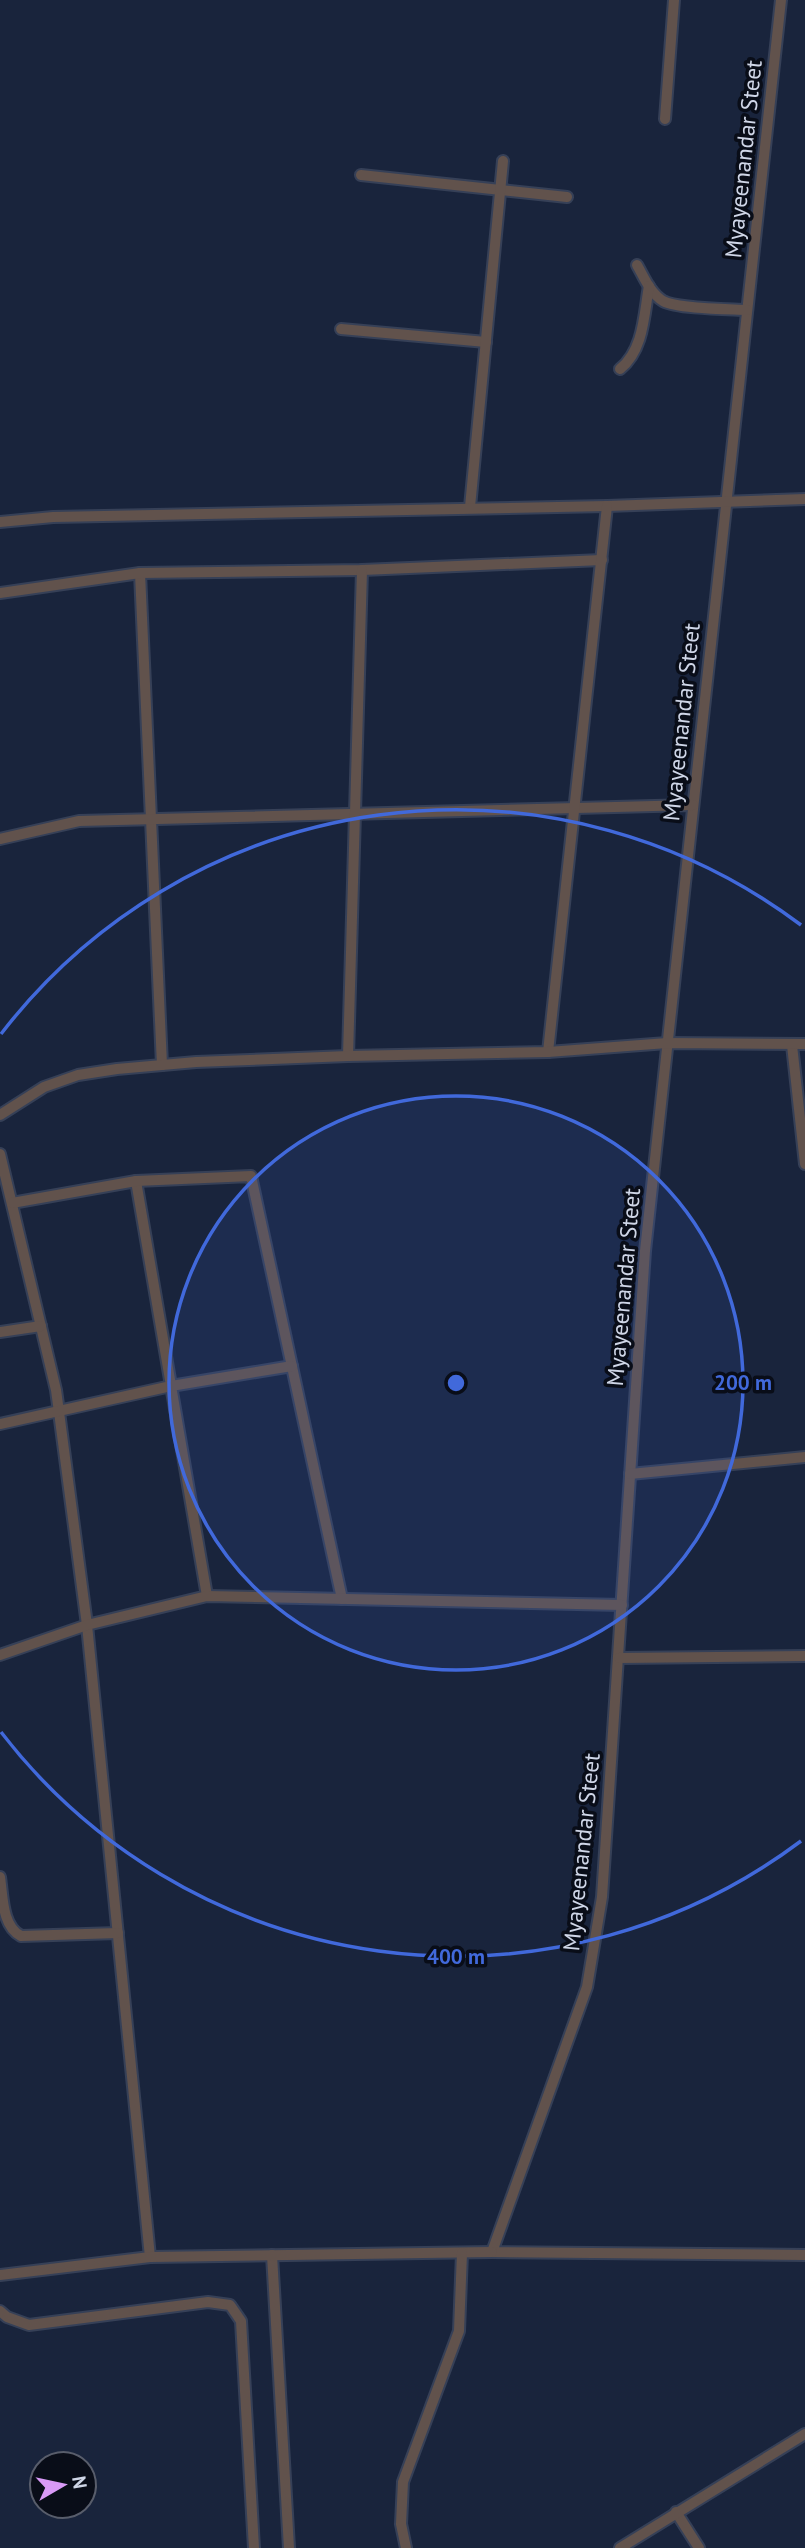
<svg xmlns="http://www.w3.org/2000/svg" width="805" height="2548" viewBox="0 0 805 2548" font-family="'PT Sans',sans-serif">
<rect width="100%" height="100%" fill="#19243c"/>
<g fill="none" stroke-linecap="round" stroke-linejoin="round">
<defs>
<g id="minor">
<path d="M 781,0 L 645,1251 L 602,1897 L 587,1987 L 492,2252 L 805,2255"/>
<path d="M 665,119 L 674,0"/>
<path d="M 361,175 L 567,197"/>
<path d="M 637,265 C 644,277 650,293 663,301 C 678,309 729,309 747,310"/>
<path d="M 341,329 L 486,342"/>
<path d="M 620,369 C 644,350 644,314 649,286"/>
<path d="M 470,507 L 503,161"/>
<path d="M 0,522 L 53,517 L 607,506 L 805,499"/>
<path d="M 140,573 L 162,1065"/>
<path d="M 0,593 L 140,573 L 362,570 L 602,560"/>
<path d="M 0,839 L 79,821 L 693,805"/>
<path d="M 792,1045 L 805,1164"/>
<path d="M 548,1052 L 607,506"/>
<path d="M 348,1056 L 362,570"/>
<path d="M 0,1115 L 44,1087 L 78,1075 L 117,1069 L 196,1062 L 348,1056 L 548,1052 L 667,1043 L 805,1044"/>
<path d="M 0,1154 L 56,1390 L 59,1412 L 87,1625 L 150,2257"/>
<path d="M 136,1181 L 207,1596"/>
<path d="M 12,1203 L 136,1181 L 251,1176 L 342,1599"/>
<path d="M 0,1332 L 41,1326"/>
<path d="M 0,1424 L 171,1386 L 292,1366"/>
<path d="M 630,1474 L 805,1457"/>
<path d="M 0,1655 L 87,1625 L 207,1596 L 622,1605"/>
<path d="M 619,1658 L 805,1656"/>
<path d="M 0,1877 C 3,1897 2,1926 21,1936 L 118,1933"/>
<path d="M 272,2255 L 289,2548"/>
<path d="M 0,2275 L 150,2257 L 492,2252"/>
<path d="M 0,2311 L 7,2317 L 29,2325 L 208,2302 L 230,2305 L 241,2321 L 254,2548"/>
<path d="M 676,2512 L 699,2548"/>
<path d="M 406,2548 L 401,2524 L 403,2482 L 459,2331 L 462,2253"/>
<path d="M 620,2548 L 805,2434"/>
</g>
</defs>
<use href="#minor" stroke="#364057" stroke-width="14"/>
<use href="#minor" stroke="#61524c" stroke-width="10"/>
</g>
<circle cx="456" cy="1383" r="287" fill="#4169db" fill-opacity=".12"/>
<g fill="none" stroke="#4169db" stroke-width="3.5">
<circle cx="456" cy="1383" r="287"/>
<path d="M801 1841A574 574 0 0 1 1 1732M1 1034A574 574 0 0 1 801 925"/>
</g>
<g text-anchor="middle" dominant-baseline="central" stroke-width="7" stroke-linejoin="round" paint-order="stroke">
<g font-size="23" fill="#cfd6e7" stroke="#090d18">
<text transform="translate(743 159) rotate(-84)">Myayeenandar Steet</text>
<text transform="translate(681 722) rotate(-84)">Myayeenandar Steet</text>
<text transform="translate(623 1287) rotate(-85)">Myayeenandar Steet</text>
<text transform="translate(581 1852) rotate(-84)">Myayeenandar Steet</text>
</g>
</g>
<circle cx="456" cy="1383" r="10" fill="#4169db" stroke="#090d18" stroke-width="3.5"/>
<g font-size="21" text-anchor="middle" font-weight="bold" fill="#4169db" stroke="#090d18" stroke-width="7" stroke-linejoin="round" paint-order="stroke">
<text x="743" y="1390">200 m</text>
<text x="456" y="1964">400 m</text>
</g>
<g transform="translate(63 2485) rotate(81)"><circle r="33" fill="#090d18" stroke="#585d6b" stroke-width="2"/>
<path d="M0-5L12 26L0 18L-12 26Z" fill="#d99af7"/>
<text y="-10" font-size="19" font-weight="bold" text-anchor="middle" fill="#cfd6e7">N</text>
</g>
</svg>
